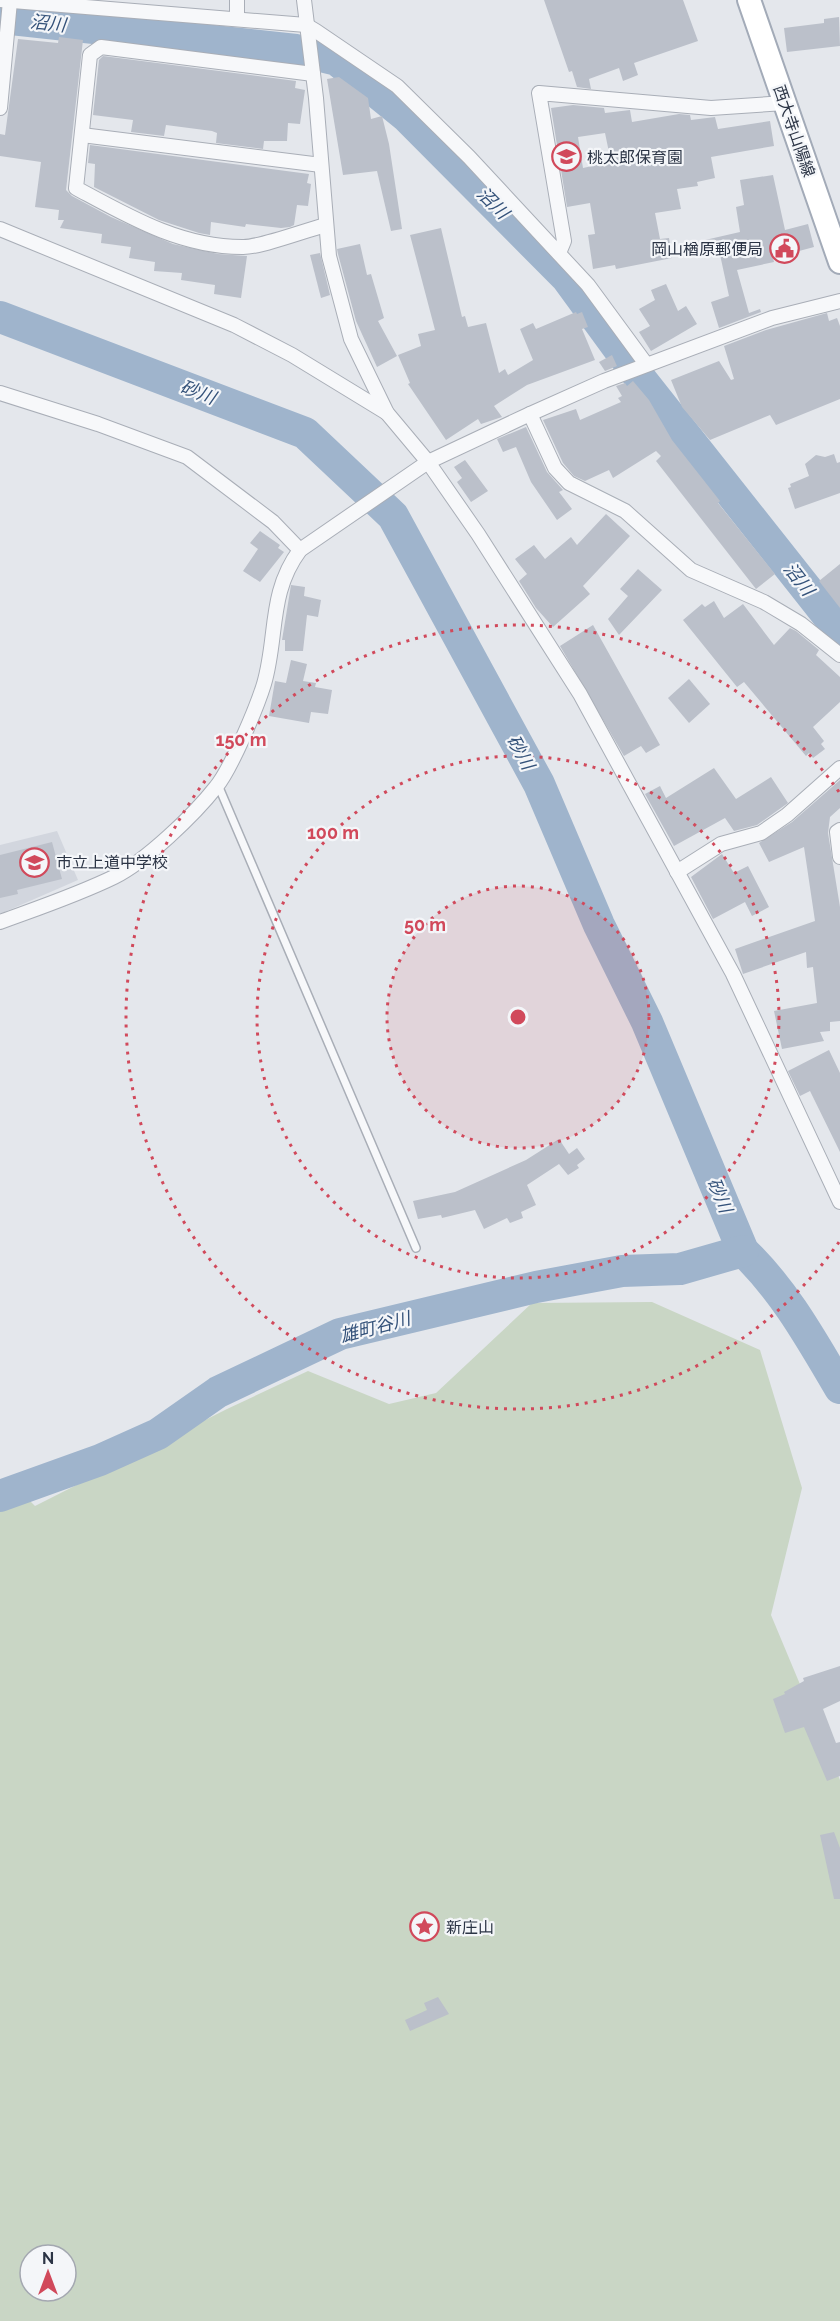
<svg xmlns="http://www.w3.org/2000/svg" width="840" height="2321" viewBox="0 0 840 2321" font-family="Raleway,'Noto Sans JP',sans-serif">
<rect width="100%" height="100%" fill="#e4e7ec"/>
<path fill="#d2d6de" d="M 57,831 L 78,880 L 0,914 L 0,845 Z"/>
<path fill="#c9d6c5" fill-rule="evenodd" d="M 652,1302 L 760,1350 L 802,1488 L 771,1615 L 840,1780 L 840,2321 L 0,2321 L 0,1483 L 9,1480 L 35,1506 L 227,1409 L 308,1371 L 389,1404 L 436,1393 L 532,1303 ZM 30,2255 L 66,2255 L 66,2291 L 30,2291 Z"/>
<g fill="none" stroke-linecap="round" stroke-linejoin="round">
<path stroke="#9fb4cc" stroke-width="18" d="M 47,20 L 47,23"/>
<g stroke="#9fb4cc" stroke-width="32">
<path d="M 0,18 L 296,50 L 337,60 L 406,116 L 567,278 L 643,382 L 840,631"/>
<path d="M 0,317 L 305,433 L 393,516 L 539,784 L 599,925 L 647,1022 L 743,1251 C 784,1290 811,1339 840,1388"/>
<path d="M 0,1496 L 100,1460 L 158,1434 L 218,1392 L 340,1334 L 536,1287 L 622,1271 L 680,1269 L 743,1251"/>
</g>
</g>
<g fill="#bbc0ca" fill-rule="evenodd">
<path d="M 544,0 L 683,0 L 698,41 L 634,63 L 638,75 L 623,81 L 619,68 L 589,79 L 591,89 L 577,87 L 572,71 L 569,72 Z"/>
<path d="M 839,17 L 840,46 L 787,52 L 784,28 L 824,23 L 824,19 Z"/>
<path d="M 59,37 L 83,40 L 66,190 L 72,196 L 111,217 L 173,244 L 218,254 L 247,256 L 241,298 L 214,294 L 215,285 L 181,280 L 182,273 L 154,271 L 155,262 L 129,258 L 131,247 L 101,243 L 102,234 L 60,228 L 64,220 L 58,220 L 59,210 L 35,207 L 41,162 L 0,156 L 0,134 L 5,135 L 18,39 L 58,43 Z"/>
<path d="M 103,56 L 296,81 L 295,88 L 305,90 L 300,124 L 288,123 L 287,141 L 264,141 L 263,149 L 216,143 L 217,133 L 212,131 L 166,125 L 164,136 L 131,132 L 133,120 L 93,115 L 99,60 Z"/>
<path d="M 339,77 L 368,98 L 371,119 L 382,116 L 389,144 L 402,229 L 391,231 L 377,171 L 343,175 L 327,79 Z"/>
<path d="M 573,105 L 604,108 L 605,113 L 630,110 L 632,122 L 679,114 L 690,115 L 691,120 L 715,117 L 718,129 L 770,121 L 774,146 L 711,157 L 715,178 L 697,182 L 698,186 L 677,189 L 681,209 L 655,213 L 660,239 L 669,238 L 672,258 L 616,269 L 615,265 L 593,269 L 588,235 L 595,234 L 590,203 L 567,207 L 551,108 ZM 605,133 L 611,162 L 583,168 L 578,137 Z"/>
<path d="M 90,145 L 309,174 L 307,183 L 311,184 L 308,206 L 297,205 L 294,225 L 290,227 L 281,228 L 246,224 L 245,227 L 211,222 L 210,235 L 199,233 L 159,220 L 94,187 L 95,164 L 88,163 Z"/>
<path d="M 773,175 L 785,230 L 808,224 L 814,247 L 773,258 L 774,262 L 737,270 L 749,313 L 760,309 L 761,312 L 719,328 L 711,302 L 729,296 L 719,250 L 707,252 L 705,240 L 740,232 L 736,207 L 744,205 L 740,180 Z"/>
<path d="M 441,228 L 462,317 L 465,316 L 468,327 L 486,323 L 499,373 L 505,369 L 508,375 L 533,360 L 520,329 L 533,323 L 536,329 L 576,312 L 577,314 L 582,312 L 588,327 L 582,329 L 595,360 L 527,385 L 494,406 L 502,417 L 481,424 L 478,419 L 446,440 L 408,384 L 410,383 L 398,355 L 421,346 L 418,334 L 435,330 L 410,235 Z"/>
<path d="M 360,244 L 367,275 L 371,274 L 384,318 L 378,321 L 397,356 L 377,367 L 356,321 L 338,254 L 337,249 Z"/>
<path d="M 320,253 L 330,295 L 321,298 L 310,255 Z"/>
<path d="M 666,284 L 678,311 L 686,306 L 697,324 L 651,351 L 639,332 L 650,326 L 639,309 L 655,300 L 651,290 Z"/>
<path d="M 827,313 L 829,321 L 837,318 L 840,326 L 840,399 L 776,425 L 770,415 L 710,440 L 682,407 L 671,380 L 719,361 L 731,380 L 734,379 L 724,346 L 766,330 Z"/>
<path d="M 612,355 L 617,366 L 605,371 L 599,362 Z"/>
<path d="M 633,381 L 649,400 L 672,440 L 720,501 L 718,503 L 775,574 L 756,589 L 656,461 L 661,456 L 656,451 L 613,478 L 609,470 L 585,481 L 574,476 L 563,463 L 543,420 L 576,409 L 580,420 L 621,402 L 618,398 L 622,396 L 616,386 L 625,383 L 627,386 Z"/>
<path d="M 526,427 L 547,472 L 563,490 L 559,492 L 572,509 L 557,520 L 531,482 L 516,447 L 503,452 L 497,439 Z"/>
<path d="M 834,454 L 837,463 L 840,462 L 840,493 L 795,509 L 788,488 L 791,487 L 790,484 L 809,476 L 805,464 L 816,455 L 825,457 Z"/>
<path d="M 465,460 L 488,491 L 471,502 L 457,482 L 462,478 L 454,467 Z"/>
<path d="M 606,514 L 630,536 L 583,586 L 590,594 L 553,627 L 536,608 L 519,581 L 527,574 L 515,559 L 534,545 L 545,559 L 571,537 L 577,545 Z"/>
<path d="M 260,531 L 280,545 L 278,548 L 284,552 L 260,582 L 243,571 L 258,549 L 250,543 Z"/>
<path d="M 840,564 L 840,608 L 819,581 Z"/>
<path d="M 638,569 L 662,590 L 619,635 L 608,619 L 628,596 L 620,589 Z"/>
<path d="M 291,585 L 305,587 L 304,596 L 321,600 L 318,617 L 307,615 L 303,651 L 285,651 L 285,640 L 282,640 Z"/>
<path d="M 714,601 L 724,618 L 743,604 L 774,645 L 790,628 L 796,631 L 819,650 L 816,655 L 840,677 L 840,702 L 813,727 L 824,741 L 821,744 L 825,749 L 813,758 L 809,753 L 806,756 L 744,682 L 737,687 L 683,620 L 702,604 L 705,607 Z"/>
<path d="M 593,625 L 660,745 L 646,753 L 641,746 L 624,756 L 560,646 Z"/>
<path d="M 291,660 L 307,664 L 303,681 L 316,683 L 315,687 L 332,690 L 328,714 L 311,712 L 309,723 L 269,716 L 275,681 L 286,683 Z"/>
<path d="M 689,679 L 710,704 L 689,723 L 668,698 Z"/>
<path d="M 714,768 L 736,799 L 771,777 L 788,803 L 757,825 L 734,831 L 725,818 L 674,846 L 645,794 L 660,786 L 666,798 Z"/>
<path d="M 840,780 L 840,808 L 830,817 L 828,833 L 840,907 L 840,1021 L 830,1022 L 830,1031 L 820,1032 L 824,1041 L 782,1049 L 774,1011 L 817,1003 L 813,967 L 807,968 L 806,952 L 743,974 L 735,949 L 815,921 L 804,847 L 769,862 L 759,843 L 792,822 Z"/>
<path d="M 52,842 L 62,879 L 17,890 L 18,894 L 0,898 L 0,855 Z"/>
<path d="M 722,854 L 734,873 L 748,866 L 769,907 L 752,916 L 745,902 L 713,919 L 691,877 Z"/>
<path d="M 829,1050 L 840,1073 L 840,1152 L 810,1091 L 800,1096 L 788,1071 Z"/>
<path d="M 559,1139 L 569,1154 L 577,1148 L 585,1159 L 577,1165 L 579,1168 L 568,1175 L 559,1164 L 527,1185 L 536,1205 L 521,1212 L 523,1218 L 510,1223 L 507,1218 L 484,1229 L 475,1210 L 442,1218 L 441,1215 L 418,1219 L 413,1201 L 455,1192 L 526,1160 Z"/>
<path d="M 840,1666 L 840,1701 L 823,1709 L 836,1743 L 840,1742 L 840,1776 L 827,1781 L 804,1727 L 785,1733 L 773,1699 L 785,1694 L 784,1692 L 804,1681 L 803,1678 Z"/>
<path d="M 834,1832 L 840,1848 L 840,1899 L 834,1899 L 820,1835 Z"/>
<path d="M 438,1997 L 449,2014 L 410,2031 L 405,2020 L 427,2010 L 424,2003 Z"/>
</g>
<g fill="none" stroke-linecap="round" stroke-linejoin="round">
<defs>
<path id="lane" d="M 218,785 L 416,1248"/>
<g id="street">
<path d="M 0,0 L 306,25 L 316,31 L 397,86 L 469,157 L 588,285 L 646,364"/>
<path d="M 237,0 L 237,19"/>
<path d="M 304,0 L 316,98 L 329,256 L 351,339 L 387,413 L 428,462 L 478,534 L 580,694 L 733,974 L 840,1202"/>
<path d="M 313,74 L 101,47 L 90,55 L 76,188 C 128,216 180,247 242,247 C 259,248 306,230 326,225"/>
<path d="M 0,108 L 10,1"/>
<path d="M 82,135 L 321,165"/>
<path d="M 0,229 L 234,325 L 292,355 L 387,413"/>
<path d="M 559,253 L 564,241 L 539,93 L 711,108 L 785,103"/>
<path d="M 0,393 L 98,424 L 187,457 L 273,522 L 300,550"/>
<path d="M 530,414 L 555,468 L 569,483 L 625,511 L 691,570 L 764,602 L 801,624 L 840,655"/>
<path d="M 840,830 L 837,832 L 840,857"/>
<path d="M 677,872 L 721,844 L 761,833 L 787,815 L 840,768"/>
<path d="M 0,922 C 38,908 77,895 114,877 C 146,861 194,815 216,787 C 231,769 257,707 264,684 C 278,636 268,593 300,550 L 428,462 L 530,414 L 604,381 L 772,318 L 840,301"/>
</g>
<path id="primary" d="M 749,0 L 840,262"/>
</defs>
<use href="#lane" stroke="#a9aeb7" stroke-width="10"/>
<use href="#street" stroke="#a9aeb7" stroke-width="16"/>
<use href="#primary" stroke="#a3abb8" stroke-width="26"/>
<use href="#lane" stroke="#f7f8fa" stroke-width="7"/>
<use href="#street" stroke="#f7f8fa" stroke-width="14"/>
<use href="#primary" stroke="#fff" stroke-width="22"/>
</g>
<circle cx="518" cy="1017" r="131" fill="#d1495b" fill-opacity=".12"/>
<g fill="none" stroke="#d1495b" stroke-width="3" stroke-dasharray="3 6">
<circle cx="518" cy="1017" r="131"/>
<circle cx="518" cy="1017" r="261"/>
<path d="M839 1242A392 392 0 1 1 839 792"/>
</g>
<defs>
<symbol id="school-ring" viewBox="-11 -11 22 22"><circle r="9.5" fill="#f4f6f9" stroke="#d1495b" stroke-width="1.5"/><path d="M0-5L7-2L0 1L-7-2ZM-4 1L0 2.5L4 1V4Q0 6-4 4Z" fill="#d1495b"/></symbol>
<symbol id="civic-ring" viewBox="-11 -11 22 22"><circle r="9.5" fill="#f4f6f9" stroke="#d1495b" stroke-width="1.5"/><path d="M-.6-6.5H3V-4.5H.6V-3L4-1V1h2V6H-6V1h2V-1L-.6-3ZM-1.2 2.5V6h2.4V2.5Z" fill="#d1495b"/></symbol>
<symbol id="sight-ring" viewBox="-11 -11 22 22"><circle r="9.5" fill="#f4f6f9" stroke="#d1495b" stroke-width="1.5"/><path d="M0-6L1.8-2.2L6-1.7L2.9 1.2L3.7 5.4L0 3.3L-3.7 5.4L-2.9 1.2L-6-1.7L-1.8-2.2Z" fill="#d1495b"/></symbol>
</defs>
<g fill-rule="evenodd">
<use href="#school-ring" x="550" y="140" width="33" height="33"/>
<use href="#civic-ring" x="768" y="232" width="33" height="33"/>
<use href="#school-ring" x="18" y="846" width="33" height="33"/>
<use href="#sight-ring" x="408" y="1910" width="33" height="33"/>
</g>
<g text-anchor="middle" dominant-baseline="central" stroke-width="4.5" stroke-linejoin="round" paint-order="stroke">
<g font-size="16" fill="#2b3445" stroke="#f4f6f9">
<text transform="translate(794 131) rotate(71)">西大寺山陽線</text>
</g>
<g font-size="16" fill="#2b3445" stroke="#f4f6f9" text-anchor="start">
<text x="587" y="157">桃太郎保育園</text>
<text x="763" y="249" text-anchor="end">岡山楢原郵便局</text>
<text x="56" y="862">市立上道中学校</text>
<text x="446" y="1927">新庄山</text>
</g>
<g font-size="18" font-style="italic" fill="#34527a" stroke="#f4f6f9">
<text transform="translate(48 23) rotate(6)">沼川</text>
<text transform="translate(493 203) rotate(45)">沼川</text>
<text transform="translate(198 392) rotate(21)">砂川</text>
<text transform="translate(799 579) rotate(52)">沼川</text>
<text transform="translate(521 752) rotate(61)">砂川</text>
<text transform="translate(720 1195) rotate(67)">砂川</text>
<text transform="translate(375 1327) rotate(-15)">雄町谷川</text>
</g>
</g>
<circle cx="518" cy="1017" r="9" fill="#d1495b" stroke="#f4f6f9" stroke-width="3"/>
<g font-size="18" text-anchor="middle" font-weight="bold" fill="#d1495b" stroke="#f4f6f9" stroke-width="4.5" stroke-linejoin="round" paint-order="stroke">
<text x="241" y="746">150 m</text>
<text x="333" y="839">100 m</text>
<text x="425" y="931">50 m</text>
</g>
<g transform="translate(48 2273)"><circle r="28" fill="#f4f6f9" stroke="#a4a8b1" stroke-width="1.5"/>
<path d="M0-4.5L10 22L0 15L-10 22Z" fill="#d1495b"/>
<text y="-9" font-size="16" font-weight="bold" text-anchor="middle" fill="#2b3445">N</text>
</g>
</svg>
